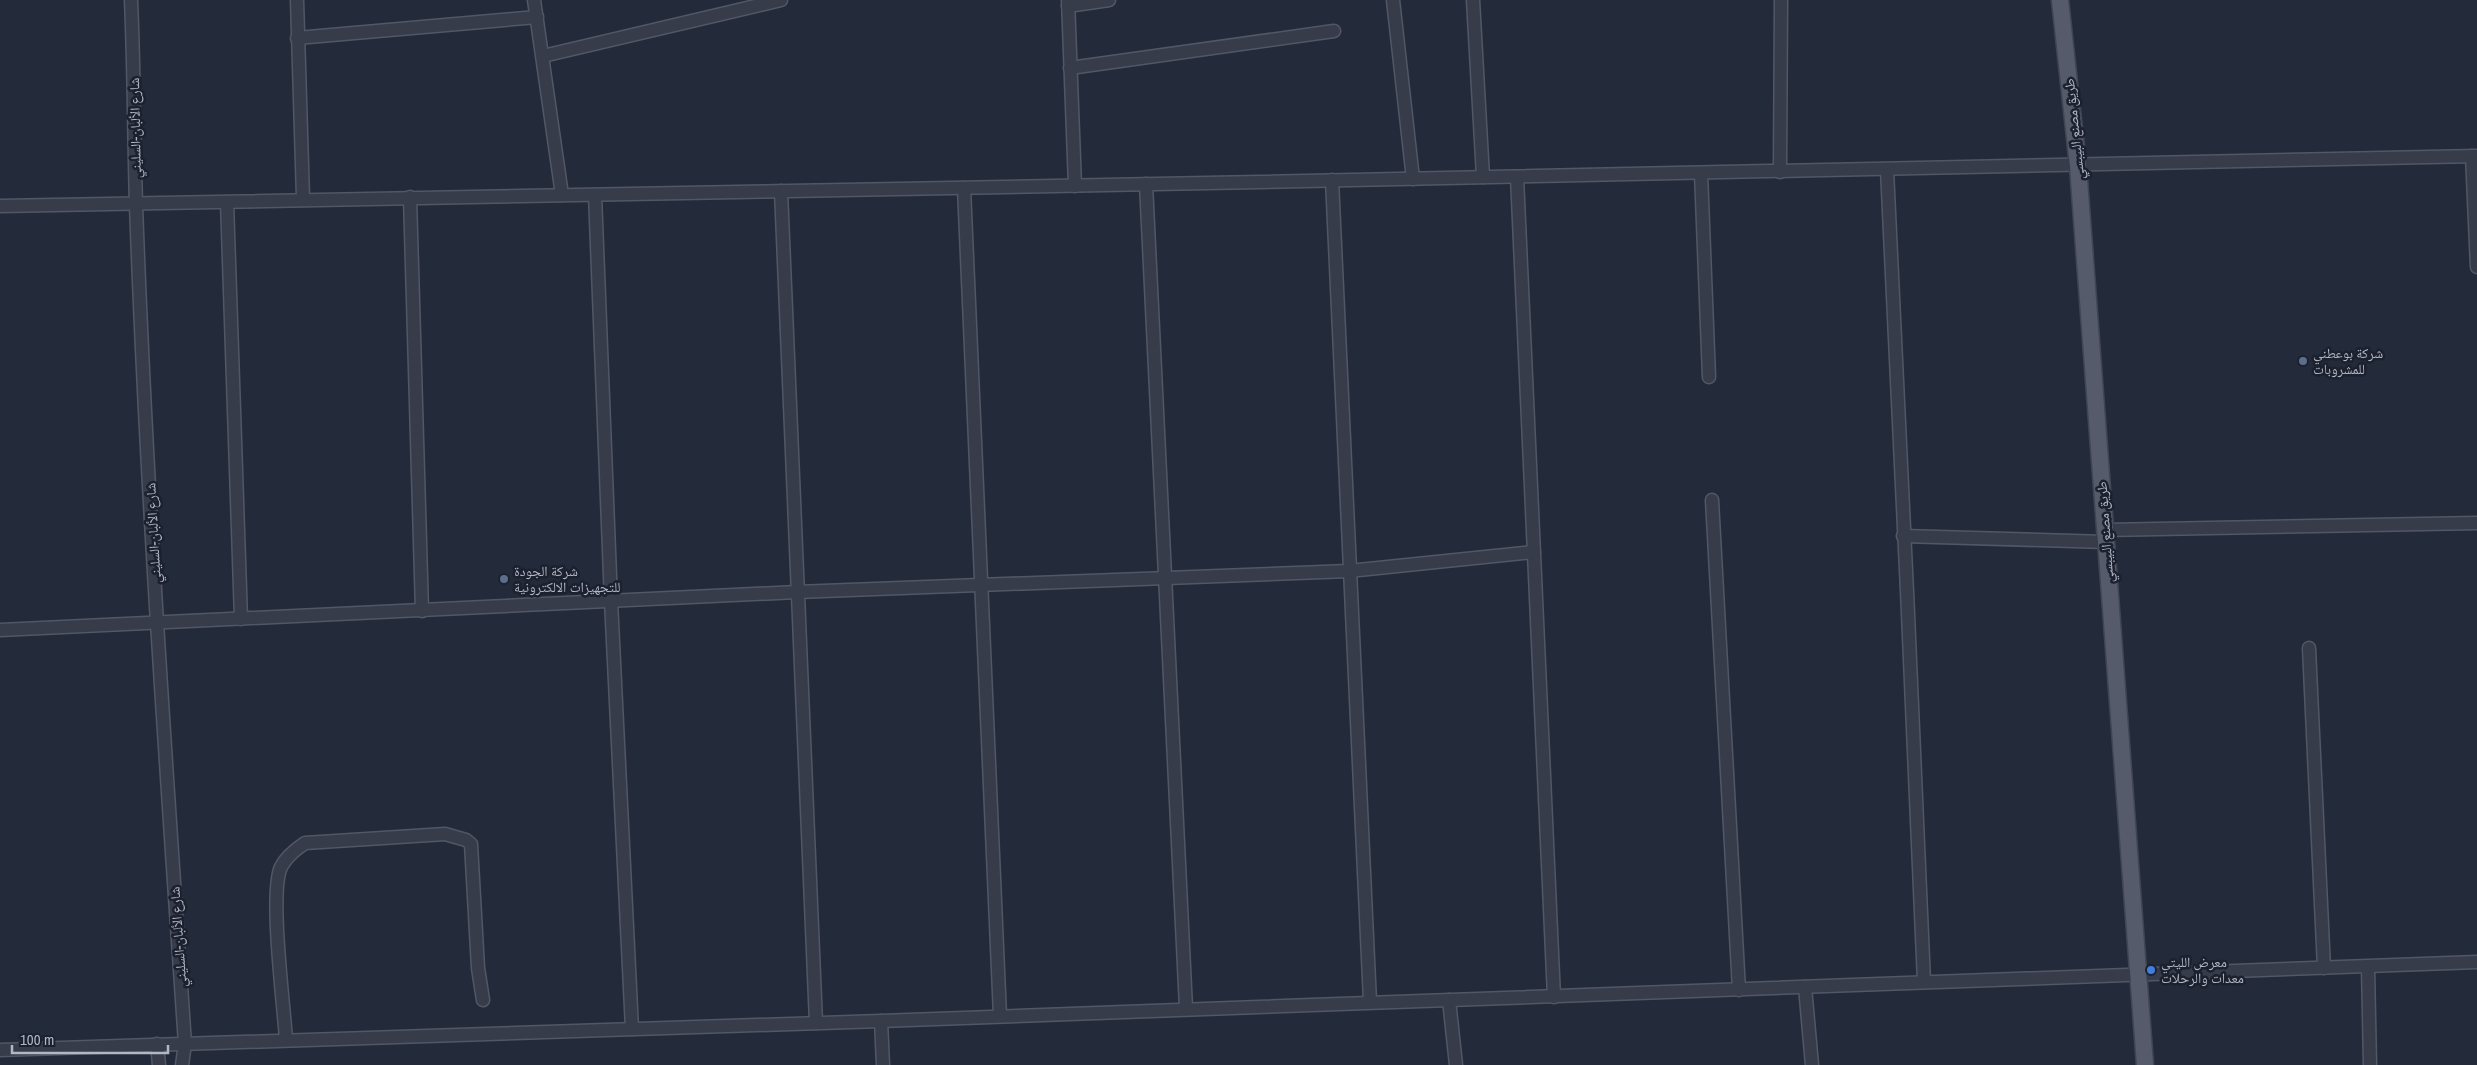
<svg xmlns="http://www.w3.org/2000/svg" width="2477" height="1065" viewBox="0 0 2477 1065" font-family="'Archivo Narrow','Noto Naskh Arabic',sans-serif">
<rect width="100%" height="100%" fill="#232a3a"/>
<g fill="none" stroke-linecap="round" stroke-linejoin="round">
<defs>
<g id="minor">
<path d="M 131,0 C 134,68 134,136 136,205 C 146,485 166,764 185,1044 L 182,1065"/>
<path d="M 297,0 L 303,198"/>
<path d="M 534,0 L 562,195"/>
<path d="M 1068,0 L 1075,186"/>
<path d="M 1393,0 L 1413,179"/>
<path d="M 1473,0 L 1483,177"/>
<path d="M 1068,6 L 1109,0"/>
<path d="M 297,38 L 537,17"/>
<path d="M 543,56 L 781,0"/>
<path d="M 1070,68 L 1334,31"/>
<path d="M 2472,156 L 2477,267"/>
<path d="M 1887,170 C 1899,441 1914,711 1924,982"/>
<path d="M 1780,172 L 1781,0"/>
<path d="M 1701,173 L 1709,377"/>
<path d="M 1517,177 L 1554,997"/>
<path d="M 1332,180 L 1370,1002"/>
<path d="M 1146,184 L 1186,1008"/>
<path d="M 964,188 L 1000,1016"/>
<path d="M 781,191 L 816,1023"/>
<path d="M 595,195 L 611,601 L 632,1029"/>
<path d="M 410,197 L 422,611"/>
<path d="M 227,202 L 241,619"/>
<path d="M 0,206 C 826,190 1651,176 2477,156"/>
<path d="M 1712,500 L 1739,990"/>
<path d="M 2105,530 L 2477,523"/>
<path d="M 1903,536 L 2106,542"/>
<path d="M 0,630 L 797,592 L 1349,571 L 1534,552"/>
<path d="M 2309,648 L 2324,968"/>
<path d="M 2368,967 L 2370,1065"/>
<path d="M 1805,987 L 1812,1065"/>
<path d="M 1449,1000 L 1456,1065"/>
<path d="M 881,1021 L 883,1065"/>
<path d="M 286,1040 C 284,1006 269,893 281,867 C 286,857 296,849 305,843 L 445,834 L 466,840 L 471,844 L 478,968 L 483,1000"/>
<path d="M 157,1044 L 159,1065"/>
<path d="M 0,1050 L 881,1021 L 2477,962"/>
</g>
<path id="major" d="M 2060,0 L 2078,166 L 2145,1065"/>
</defs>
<use href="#minor" stroke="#525765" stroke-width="15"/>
<use href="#major" stroke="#404553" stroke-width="19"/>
<use href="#minor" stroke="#373c4a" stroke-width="12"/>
<use href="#major" stroke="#555b6a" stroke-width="16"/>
</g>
<g fill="#5c6f8a" stroke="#1c212f" stroke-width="2">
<circle cx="2303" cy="361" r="5"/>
<circle cx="504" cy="579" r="5"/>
</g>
<circle fill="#3f7fe0" stroke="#1c212f" stroke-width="2" cx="2151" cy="970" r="5"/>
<g text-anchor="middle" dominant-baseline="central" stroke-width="5" stroke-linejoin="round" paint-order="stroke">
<g font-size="14" fill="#b2b7c6" stroke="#1c212f">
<text transform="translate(135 128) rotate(-91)">شارع الألبان-السليني</text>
<text transform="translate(2074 129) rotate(-96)">طريق مصنع البيبسي</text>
<text transform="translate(2105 532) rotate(-94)">طريق مصنع البيبسي</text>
<text transform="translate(153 533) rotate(-93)">شارع الألبان-السليني</text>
<text transform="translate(178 937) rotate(-94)">شارع الألبان-السليني</text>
</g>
<g font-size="14" fill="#b2b7c6" stroke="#1c212f" text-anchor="start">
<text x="2313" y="353">شركة بوعطني<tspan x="2313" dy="16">للمشروبات</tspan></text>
<text x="514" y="571">شركة الجودة<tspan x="514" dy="16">للتجهيزات الالكترونية</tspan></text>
<text x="2161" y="962">معرض الليتي<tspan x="2161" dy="16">معدات والرحلات</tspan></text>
</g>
</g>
<path d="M12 1045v8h156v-8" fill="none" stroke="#b2b7c6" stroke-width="2.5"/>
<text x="20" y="1045" font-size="15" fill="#b2b7c6" stroke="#1c212f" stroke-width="4" paint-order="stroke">100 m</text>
</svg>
